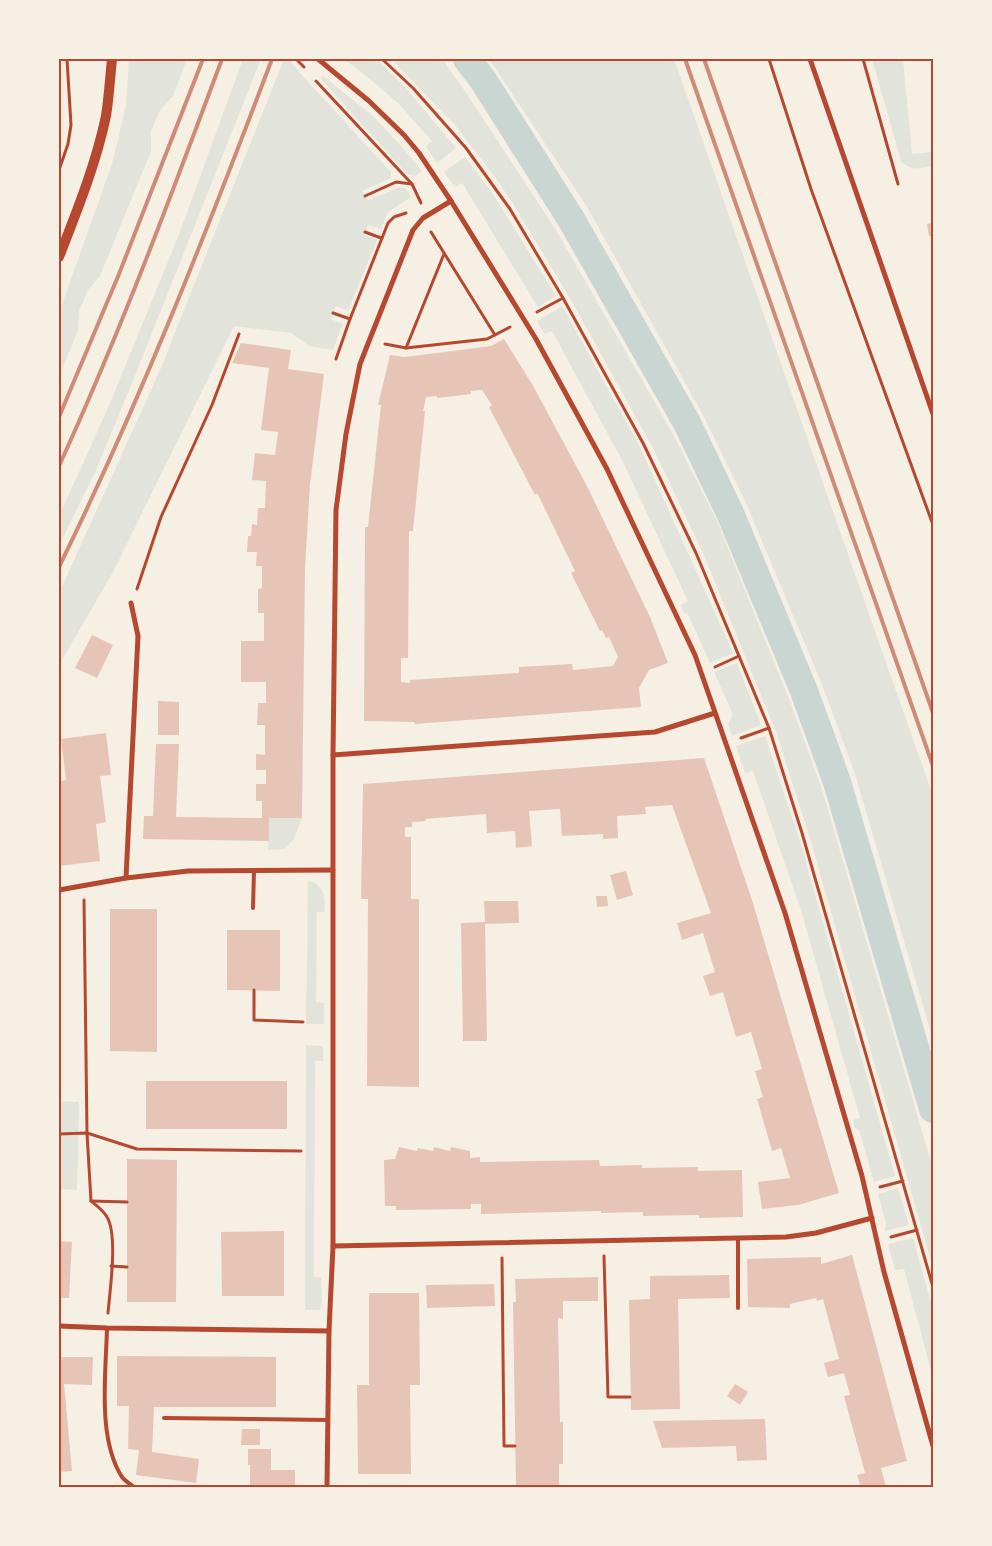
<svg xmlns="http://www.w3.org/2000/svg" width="992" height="1546" viewBox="0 0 992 1546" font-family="'Asap Condensed',sans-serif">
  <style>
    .green { fill: #e2e4dc }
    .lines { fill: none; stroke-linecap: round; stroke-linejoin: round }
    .canal { stroke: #c9d6d2; stroke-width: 28 }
    .building { fill: #e6c5b7; fill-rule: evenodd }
    .path { stroke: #b5482f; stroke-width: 3 }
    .service { stroke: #b5482f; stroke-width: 4 }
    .minor { stroke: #b5482f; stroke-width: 5 }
    .secondary { stroke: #b5482f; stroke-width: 10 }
    .rail { stroke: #cf8b77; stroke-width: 4 }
    .neatline { fill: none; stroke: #b5482f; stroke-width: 2 }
  </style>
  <rect width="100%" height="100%" fill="#f6efe4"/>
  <g class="green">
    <path d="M129,59H187L173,96L160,110L151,131V151L100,276L88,290L79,311L78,330L59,377V313L112,164L126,106Z"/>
    <path d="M243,59H261L130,388L96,470L59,546V516L108,408L178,237Z"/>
    <path d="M284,59H289L299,72L391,172V178L362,191L368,200L400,187L406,189L411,197L388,212L381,229L368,225L364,235L377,240L348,311L336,306L331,319L343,324L333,350L309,346L291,333L234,326L113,572L59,665V593L161,368Z"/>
    <path d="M344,59H377L404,86L456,148L437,163L426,146L432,141L399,104L370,79Z"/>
    <path d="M391,59H442L467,94L556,230L673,434L717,521L789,699L822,789L933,1169V1268L809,835L776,732L703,553L653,448L571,300L512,202L495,177L455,125Z"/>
    <path d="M489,59H674L933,796V1040L855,774L821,682L746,503L702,413L587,207Z"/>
    <path d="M872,59H903L912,154L933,152V166C921,168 910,172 901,161Z"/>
    <path d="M323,76L373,116L402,147L422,171L415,176L407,174L321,79Z"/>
    <path d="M465,157L493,194L556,296L538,307L462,183L455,187L444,172Z"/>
    <path d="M562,306L640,447L733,653L710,663L688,614L684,613L680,605L688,601L622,460L552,331L544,334L537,321Z"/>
    <path d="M737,663L761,725L732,736L728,724L733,714L714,672Z"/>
    <path d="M765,736L799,838L895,1176L874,1182L859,1130L854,1127L853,1120L860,1118L801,910L753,771L745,773L736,746Z"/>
    <path d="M269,818H302L294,839L285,849L268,850Z"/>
    <path d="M308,881C325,884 325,898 325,912H317L316,1002L324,1003V1024H306Z"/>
    <path d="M306,1045L323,1046V1061H315L314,1277L321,1278L322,1302L320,1310H305Z"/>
    <path d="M59,1101L79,1102L77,1190L59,1189Z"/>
    <path d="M898,1188L909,1225L885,1231L886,1223L878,1194Z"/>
    <path d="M913,1238L933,1310V1378L904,1269L895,1270L888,1244Z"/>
  </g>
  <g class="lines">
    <path class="canal" d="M467,59L483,80L571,219L687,423L730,513L804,691L837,782L933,1109"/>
  </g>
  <g class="building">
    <path d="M933,223V236H929L927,224Z"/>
    <path d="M504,339L532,384L587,486L650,617L668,663L649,670L639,688L641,707L415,724L414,722L364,721L365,527H368L381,405H378L390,355L405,357L484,347L491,346ZM482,390L492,405L489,407L535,495L537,493L544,507L575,571L571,573L600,631L602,630L606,638L609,637L618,657L613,666L573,670L572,664L519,667V673L410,680V683L401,682V658H408L409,531H413L425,411H423L426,397L437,396V398L471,394V391Z"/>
    <path d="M241,343L291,350L288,369L324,374L310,484L305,568L302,818H269V841L143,839L144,816H153L156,744H179L176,817L262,818V801H256V784H266V770H256V754L265,755V725H257L258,703H266V682H241V641H264V613H258V589L262,588V566H256L257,552H247L248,536H251L252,524L257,525L258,508H265L266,481L252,480L255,453L275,455L278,432L261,430L269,368L232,363Z"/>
    <path d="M92,635L113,645L97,678L75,668Z"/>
    <path d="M158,701L179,702V735H158Z"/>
    <path d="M106,733L111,775L100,776L106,822L96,824L100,861L59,866V828H60L59,781L66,780L61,739Z"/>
    <path d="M704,758L752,900L839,1193L798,1205L762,1209L758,1182L790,1178L781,1148L772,1151L757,1099L763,1097L755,1071L762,1069L751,1032L736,1037L723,992L710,996L703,976L715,972L703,933L682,940L677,923L711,913L672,805L645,807L646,814L617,816L618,838L603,839V834L562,836L560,809L529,811L532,846L516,848L515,831L487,833L486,814L425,819L426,821L412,822V827H405V837H411V899H419V1087L367,1086L368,899H361L363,784Z"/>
    <path d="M626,871L633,895L617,900L610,875Z"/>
    <path d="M596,896H607L608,906L597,907Z"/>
    <path d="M484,901H518L519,923L485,924L487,1041H463L461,923L485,922Z"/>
    <path d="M110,909H157V1052L110,1051Z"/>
    <path d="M227,930H280V991L227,990Z"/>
    <rect x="146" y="1081" width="141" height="48"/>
    <path d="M399,1147L417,1151L418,1148L433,1151L434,1147L450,1151L451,1147L470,1151V1158L480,1157V1162L599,1160L600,1166L642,1165V1168L698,1167V1171L742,1170L743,1217L699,1218V1215L643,1216V1212L601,1213V1211L481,1214V1204H471V1209L396,1210V1206H385L384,1160L395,1159Z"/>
    <path d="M127,1159L177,1160L176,1302H127Z"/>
    <path d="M284,1231V1296H222L221,1232Z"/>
    <path d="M59,1241L72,1242L69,1298H59Z"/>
    <path d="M852,1255L907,1461L881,1468L886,1487H861L857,1475L865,1473L844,1396L850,1395L844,1373L828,1377L824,1363L839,1359L823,1299L817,1301L816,1298L790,1304V1308L748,1307L747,1259L821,1257V1264Z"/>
    <path d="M729,1275L730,1298L678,1299L680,1409L631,1410L629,1300L650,1299V1276Z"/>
    <path d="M598,1277V1301H563V1319L558,1318L560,1422H563V1464H559V1486H516L513,1302H516L515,1279Z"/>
    <path d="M494,1284L495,1306L427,1308L426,1285Z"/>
    <path d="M369,1293H419L420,1385H410L411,1474H358L357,1385H369Z"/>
    <path d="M117,1356L276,1357V1407H154L152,1452L199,1459L196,1483L136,1475L139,1450L128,1449L129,1406H117Z"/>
    <path d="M59,1357H93L92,1385L64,1384L72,1471L59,1472Z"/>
    <path d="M735,1384L748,1392L740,1405L727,1396Z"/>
    <path d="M765,1419L767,1460L737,1461L736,1446L662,1448L653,1421Z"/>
    <path d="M242,1429H260V1445H241Z"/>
    <path d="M248,1449H271V1470H295V1487H250V1465H248Z"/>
  </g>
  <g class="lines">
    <g class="path">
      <path d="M296,59L304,67"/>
      <path d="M382,59L413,88L466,148L510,209L563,298L643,443L696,553L769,728L802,833L933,1287"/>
      <path d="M769,59L811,189L933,525"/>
      <path d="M863,59L898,184"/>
      <path d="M316,81L412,184L421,203"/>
      <path d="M59,170L68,144L71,125L67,59"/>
      <path d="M365,196L396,182L412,184"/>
      <path d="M365,232L381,238"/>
      <path d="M431,232L495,335"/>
      <path d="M537,312L563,298"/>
      <path d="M333,313L350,319"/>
      <path d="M385,344L406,348L487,339L510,327"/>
      <path d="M406,348L444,254"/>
      <path d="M336,359L350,319L388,223L394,217L406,213"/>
      <path d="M137,589L161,517L212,405L239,334"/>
      <path d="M715,667L739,656"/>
      <path d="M741,738L769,728"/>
      <path d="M84,900L87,1133L91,1201C97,1206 103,1210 107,1217C118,1235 110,1290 108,1313"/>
      <path d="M254,990V1020L303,1022"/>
      <path d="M59,1134L87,1133L137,1149L301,1151"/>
      <path d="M880,1187L903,1181"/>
      <path d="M91,1201L127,1202"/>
      <path d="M891,1237L917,1230"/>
      <path d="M604,1256L608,1397H630"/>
      <path d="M502,1258L504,1446H515"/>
      <path d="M111,1266L127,1267"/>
    </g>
    <g class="service">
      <path d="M253,908L254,870"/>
      <path d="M738,1308V1238"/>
      <path d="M107,1328C106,1373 97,1438 122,1477C125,1481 130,1484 134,1487"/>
      <path d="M164,1418L328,1420"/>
    </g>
    <g class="minor">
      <path d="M318,59L369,101L404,135L419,153L451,201L536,339L607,469L695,655L785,913L862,1176L884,1272L933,1446"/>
      <path d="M810,59L933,414"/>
      <path d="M333,755L655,732L715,713"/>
      <path d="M126,878L138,636L131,603"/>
      <path d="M59,890L126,878L188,871L333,870"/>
      <path d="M333,1246L786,1237L816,1233L872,1218"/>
      <path d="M59,1326L107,1328L329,1331"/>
      <path d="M327,1487L329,1331L333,1246V755L336,510L346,434L360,364L413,230L423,218L451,201"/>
    </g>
    <path class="secondary" d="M59,257C77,211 96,164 106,116C109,97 110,78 112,59"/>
    <g class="rail">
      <path d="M685,59L933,766"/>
      <path d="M704,59L933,713"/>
      <path d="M59,417L119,274L203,59"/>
      <path d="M59,466C120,333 171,196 222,59"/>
      <path d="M59,567C140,402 207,231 272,59"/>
    </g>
  </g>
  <rect width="992" height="1546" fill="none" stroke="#f6efe4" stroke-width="120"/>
  <rect x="60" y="60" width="872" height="1426" class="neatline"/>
</svg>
